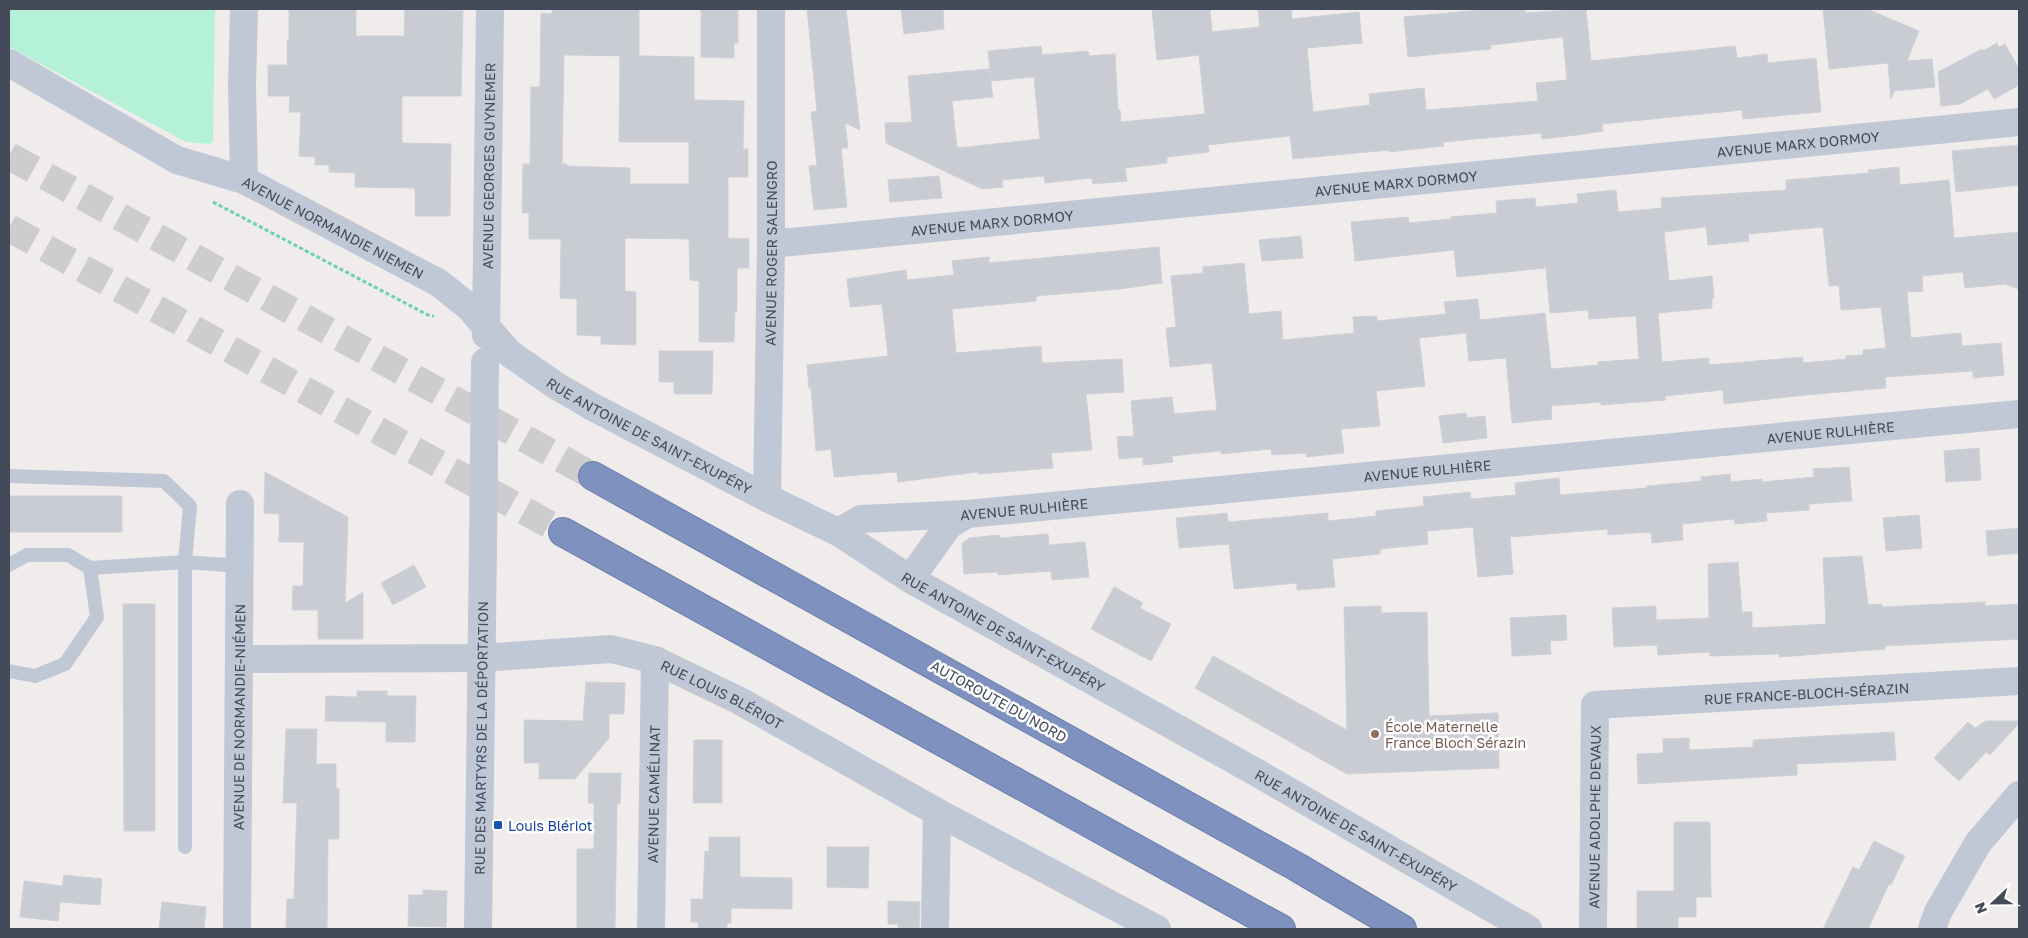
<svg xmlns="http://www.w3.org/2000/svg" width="2028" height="938" viewBox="0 0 2028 938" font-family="'Golos Text',sans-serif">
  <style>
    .green { fill: #b5f1d8 }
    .building { fill: #caccd4; stroke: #cfd0d8; fill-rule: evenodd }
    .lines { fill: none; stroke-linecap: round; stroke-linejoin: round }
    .motorway-tunnel { stroke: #cdccce; stroke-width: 28; stroke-dasharray: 28 14; stroke-linecap: butt }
    .motorway-casing { stroke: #6a7dab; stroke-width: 30 }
    .path { stroke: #6bd1b2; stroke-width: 3; stroke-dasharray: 4 2.5; stroke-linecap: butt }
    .service { stroke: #c0c7d5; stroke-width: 14 }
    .minor { stroke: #c0c7d5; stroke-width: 28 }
    .motorway { stroke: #7f92bf; stroke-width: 28 }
    .minor-bridge { stroke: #c0c7d5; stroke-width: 28 }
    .education-dot { fill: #8d6e63; stroke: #fff; stroke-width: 2 }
    .transit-dot { fill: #1a4fb4; stroke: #fff; stroke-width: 2 }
    .labels { text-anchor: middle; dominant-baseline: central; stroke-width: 5; stroke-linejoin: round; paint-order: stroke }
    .street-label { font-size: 14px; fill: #434b5a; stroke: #fff }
    .education-label { font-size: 14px; fill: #785e54; stroke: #fff; text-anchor: start }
    .transit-label { font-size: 14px; fill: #164399; stroke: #fff; text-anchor: start }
  </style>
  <rect width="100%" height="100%" fill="#efeceb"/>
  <path class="green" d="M9,9H215L213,142L209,144L186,142L9,47Z"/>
  <g class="building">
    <path d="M289,9H356V36H404L405,10L463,11L461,96H402V143L451,144L450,216H415V188L355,187V173L329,172V165H315V157L299,156L301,112H289L290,96H268V65H287V40H289Z"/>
    <path d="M552,9H639V56L694,57V100L744,101L743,149H748V177H728V238L749,239V268H737V311H735L734,342H699V281L690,280L689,239L625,238V291L636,292V345L601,344V336L577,335V299L560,298L561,239H529V213H522L523,164H530L531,87H540L541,13L552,14ZM564,55L631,56H620L619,142H689V184H630V168L567,166V164H562Z"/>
    <path d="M701,9H738V43H734V58L701,57Z"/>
    <path d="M807,9H846L860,130L845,123L848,148H841L847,207L814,210L809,166L817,165L811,112L817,111Z"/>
    <path d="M901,9H943L944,29L904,34Z"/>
    <path d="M1152,9H1210L1212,32L1260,27L1258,9H1291L1292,19L1359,12L1362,43L1307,48L1313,112L1370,105L1369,94L1424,88L1426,110L1538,101L1536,83L1567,80L1563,37L1491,45V49L1408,57L1404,17L1492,9H1525V13L1586,9L1591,61L1735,46L1737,58L1767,54L1768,63L1816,58L1821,112L1743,119L1742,110L1602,124L1603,131L1577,135L1542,139L1541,133L1443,142L1444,146L1389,152V150L1293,159L1290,136L1208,145L1209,152L1167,157V163L1125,168L1127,181L1093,184L1092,178L1045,183L1044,176L1002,180L1003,187L982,189L886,143L885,123L912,122L908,76L989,69L993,97L952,101L957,148L1040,139L1034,77L991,81L988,51L1041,46L1042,55L1088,51L1089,56L1115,54L1118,110H1120L1121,122L1205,114L1199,55L1157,60Z"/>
    <path d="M1823,9H1867L1919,31L1907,61L1932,59L1935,87L1894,91L1891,99L1888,63L1829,69Z"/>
    <path d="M1997,43L1999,47L2005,44L2019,69V85L1994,99L1988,89L1960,104L1941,106L1938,72L1982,49L1983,51Z"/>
    <path d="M2019,145V185L1956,192L1952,151Z"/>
    <path d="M1899,167L1900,185L1949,180L1954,238L2019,232V289L2005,284L1965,288L1963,272L1922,276L1923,291L1907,292L1911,338L1961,333L1962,346L2001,343L2004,375L1973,378V371L1885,377L1886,388L1806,395L1724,404L1723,390L1665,396L1666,400L1601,405V402L1551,406L1552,419L1512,423L1506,358L1469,361L1466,333L1419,338L1425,386L1376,391L1380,426L1341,429L1344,453L1306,457V453L1272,455L1271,449L1221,454V451L1172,456L1173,462L1143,465V457L1119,459L1117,437L1134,436L1131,401L1172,397L1174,414L1217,410L1212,363L1170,367L1166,328L1176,327L1171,276L1203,273V267L1244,263L1249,314L1281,311L1283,340L1354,333L1353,317L1377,316V321L1446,314L1444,302L1478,299L1480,320L1545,313L1551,369L1598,365V362L1639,359L1636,316L1589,319L1588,310L1550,313L1546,268L1457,277L1454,250L1355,261L1351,222L1408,217L1409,223L1451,219V217L1497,213L1496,201L1535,198L1536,207L1578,203L1577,194L1616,190L1618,212L1662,208L1661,198L1786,190V180L1869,173L1868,170ZM1706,227L1708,245L1749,241L1748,234L1823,227L1829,286L1839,285L1841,310L1881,307L1886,348L1863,350V355L1846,356V359L1803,363V357L1709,365V358L1662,362L1658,313L1712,308V298H1714L1712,276L1669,281L1664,232Z"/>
    <path d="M939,176L942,198L890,202L888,180Z"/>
    <path d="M1301,236L1303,258L1262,261L1259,240Z"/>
    <path d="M1159,247L1162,283L1120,289L1036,296V301L952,309L956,353L1041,346L1042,363L1122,359L1124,392L1086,394L1092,450L1051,453L1053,468L979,474L978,472L898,482L897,472L834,477L831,449L816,451L811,388H809L807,365L888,356L882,304L850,307L847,279L906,270L907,280L954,275L952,261L989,257V263Z"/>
    <path d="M659,351H713L712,394H674V382H659Z"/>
    <path d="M1466,413L1467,418L1485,416L1487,438L1443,443L1439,416Z"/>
    <path d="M1979,448L1981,480L1946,482L1944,451Z"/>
    <path d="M1849,467L1852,501L1809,504V510L1766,513L1767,521L1735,524L1734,519L1682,524L1683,540L1652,543L1651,532L1608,535V529L1510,537L1513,574L1478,577L1473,527L1427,531L1428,544L1380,549V554L1332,559L1335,587L1297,590V583L1234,589L1229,544L1179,548L1176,518L1227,513L1228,522L1328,513V521L1376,516V511L1424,506L1423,497L1470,492L1471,499L1516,495L1515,483L1559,478L1560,495L1647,488V486L1701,481V477L1730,474L1731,482L1762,479L1763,482L1814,477L1813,469Z"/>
    <path d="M265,472L348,517L345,603L363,592V639H318V610H292L293,586H303L304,542H279V514L264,513Z"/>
    <rect x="9" y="496" width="113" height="36"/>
    <path d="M1919,515L1922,548L1886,551L1883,518Z"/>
    <path d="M2019,528V553L1988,556L1986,531Z"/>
    <path d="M1048,534L1049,545L1085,542L1089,577L1052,580L1051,571L998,575V572L964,574L962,544L969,538L999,535L1000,538Z"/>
    <path d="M1862,556L1868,605L1882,604V607L1985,602V606L2019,604V639L1885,646V649L1779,657V654L1710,656V652L1658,655L1657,645L1614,647L1612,608L1656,606V620L1709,618L1708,564L1738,562L1742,612H1752V628L1826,624L1823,558Z"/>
    <path d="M414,565L426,587L393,605L381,583Z"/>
    <path d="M1114,587L1143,603L1140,608L1171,624L1151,661L1091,629Z"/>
    <path d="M123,604H155V831H124Z"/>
    <path d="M1381,606V613L1427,612L1429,716L1498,713L1499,768L1347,774L1195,688L1213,656L1347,730L1344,607Z"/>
    <path d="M1566,615L1567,640L1550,641L1551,654L1512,656L1510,618Z"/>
    <path d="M586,682L625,683L624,714H609V738L575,779H539V763H524V720L583,721Z"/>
    <path d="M357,691H387V696H416L415,742H386V722L325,721L326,696L357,697Z"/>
    <path d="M1986,721H2019V723L1990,755L1986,752L1959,781L1934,758L1968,722L1975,728Z"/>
    <path d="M286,729H317L316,764H336V788H339V839H328L327,929H286L287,899H294L297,803H283Z"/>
    <path d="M1894,732L1896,760L1797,764V775L1638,784L1637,754L1663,753V739L1689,738V750L1753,747V740Z"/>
    <path d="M694,740H722V803H693Z"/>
    <path d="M589,773H621L620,804H617L615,929H577V849H594V803H588Z"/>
    <path d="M1674,822H1710L1711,897H1696V917H1678V929H1637V891H1674Z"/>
    <path d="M709,837H740V877L792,878V909L731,908V923H727V929H698V922H691V899H703L705,851L709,852Z"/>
    <path d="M1874,841L1905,856L1891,885L1889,884L1868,929H1823L1853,867L1859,870Z"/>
    <path d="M827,847H869L868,888L827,887Z"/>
    <path d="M64,875L102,879L100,905L60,902L58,921L20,917L24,881L62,886L60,902Z"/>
    <path d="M423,890L447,891L446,927L408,926L409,895H423Z"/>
    <path d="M888,901L920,902L919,929H898V924H888Z"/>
    <path d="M162,902L206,907L204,929H159Z"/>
  </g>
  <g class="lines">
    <g class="motorway-tunnel">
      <path d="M9,156L593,476"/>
      <path d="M9,228L563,532"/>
    </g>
    <defs>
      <g id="motorway">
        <path d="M593,476L1297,867L1402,929"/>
        <path d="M563,532L1281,929"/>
      </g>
    </defs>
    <use href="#motorway" class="motorway-casing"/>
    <path class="path" d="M213,202L428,315L434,316"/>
    <g class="service">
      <path d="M9,476L164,481L190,506L185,562L240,566"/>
      <path d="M9,565L27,555H68L90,568L185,562V847"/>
      <path d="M9,671L35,676L65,664L97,617L90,568"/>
    </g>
    <g class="minor">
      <path id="s1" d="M244,9L242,85L244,180L439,283L469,307L509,353L555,385L591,406L767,498L838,532L910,579L1252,770L1528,929"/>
      <path d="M9,63L177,160L244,180"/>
      <path id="s2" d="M771,244L2019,122"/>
      <path id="s3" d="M486,335L490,9"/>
      <path id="s4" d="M767,498L771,244V9"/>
      <path id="s5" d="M838,532L861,519L967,514L2019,414"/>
      <path d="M910,579L949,525L967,514"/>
      <path id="s6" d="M240,659L481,658L611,649L655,660L740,701L937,812L1157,929"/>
      <path id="s7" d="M237,929L240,504"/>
      <path id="s8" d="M478,929L483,545"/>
      <path id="s9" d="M651,929L655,660"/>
      <path d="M935,929L937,812"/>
      <path id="s10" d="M1593,929L1595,705L2019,681"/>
      <path d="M1932,929L1938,912L1978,843L2019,795"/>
    </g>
    <use href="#motorway" class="motorway"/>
    <path class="minor-bridge" d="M483,545L485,362"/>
  </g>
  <circle class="education-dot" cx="1375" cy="734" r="5"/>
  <rect class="transit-dot" x="493" y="820" width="10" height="10" rx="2.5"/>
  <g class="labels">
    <g class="street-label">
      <text stroke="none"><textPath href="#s2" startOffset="1032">AVENUE MARX DORMOY</textPath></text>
      <text stroke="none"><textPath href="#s3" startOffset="169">AVENUE GEORGES GUYNEMER</textPath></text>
      <text stroke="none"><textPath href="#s2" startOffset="628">AVENUE MARX DORMOY</textPath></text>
      <text stroke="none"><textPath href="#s2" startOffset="222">AVENUE MARX DORMOY</textPath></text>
      <text stroke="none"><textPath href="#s1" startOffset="272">AVENUE NORMANDIE NIEMEN</textPath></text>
      <text stroke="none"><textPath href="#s4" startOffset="245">AVENUE ROGER SALENGRO</textPath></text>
      <text stroke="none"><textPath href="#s5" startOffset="1000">AVENUE RULHIÈRE</textPath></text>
      <text stroke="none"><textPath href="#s1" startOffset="654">RUE ANTOINE DE SAINT-EXUPÉRY</textPath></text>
      <text stroke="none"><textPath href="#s5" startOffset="595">AVENUE RULHIÈRE</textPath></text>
      <text stroke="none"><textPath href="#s5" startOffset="190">AVENUE RULHIÈRE</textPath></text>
      <text stroke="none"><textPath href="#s1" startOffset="1059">RUE ANTOINE DE SAINT-EXUPÉRY</textPath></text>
      <text stroke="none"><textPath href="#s10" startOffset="436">RUE FRANCE-BLOCH-SÉRAZIN</textPath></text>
      <text stroke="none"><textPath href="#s6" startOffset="492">RUE LOUIS BLÉRIOT</textPath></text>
      <text transform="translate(999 701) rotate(29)">AUTOROUTE DU NORD</text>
      <text stroke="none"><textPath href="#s7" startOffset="212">AVENUE DE NORMANDIE-NIÉMEN</textPath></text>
      <text stroke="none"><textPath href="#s8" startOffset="191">RUE DES MARTYRS DE LA DÉPORTATION</textPath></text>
      <text stroke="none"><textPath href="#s9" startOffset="135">AVENUE CAMÉLINAT</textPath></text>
      <text stroke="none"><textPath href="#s10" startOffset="112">AVENUE ADOLPHE DEVAUX</textPath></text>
      <text stroke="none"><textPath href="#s1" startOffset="1464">RUE ANTOINE DE SAINT-EXUPÉRY</textPath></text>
    </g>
    <g class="education-label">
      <text x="1385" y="726">École Maternelle<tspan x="1385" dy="16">France Bloch Sérazin</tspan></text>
    </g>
    <g class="transit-label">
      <text x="508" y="825">Louis Blériot</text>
    </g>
  </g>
  <rect width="2028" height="938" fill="none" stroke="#434b5a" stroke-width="20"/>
  <g transform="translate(1993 903) rotate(248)" stroke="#ffffff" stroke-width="4" paint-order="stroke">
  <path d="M0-4L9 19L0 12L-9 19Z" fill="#434b5a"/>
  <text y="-8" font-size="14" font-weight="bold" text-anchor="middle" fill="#434b5a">N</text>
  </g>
</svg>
